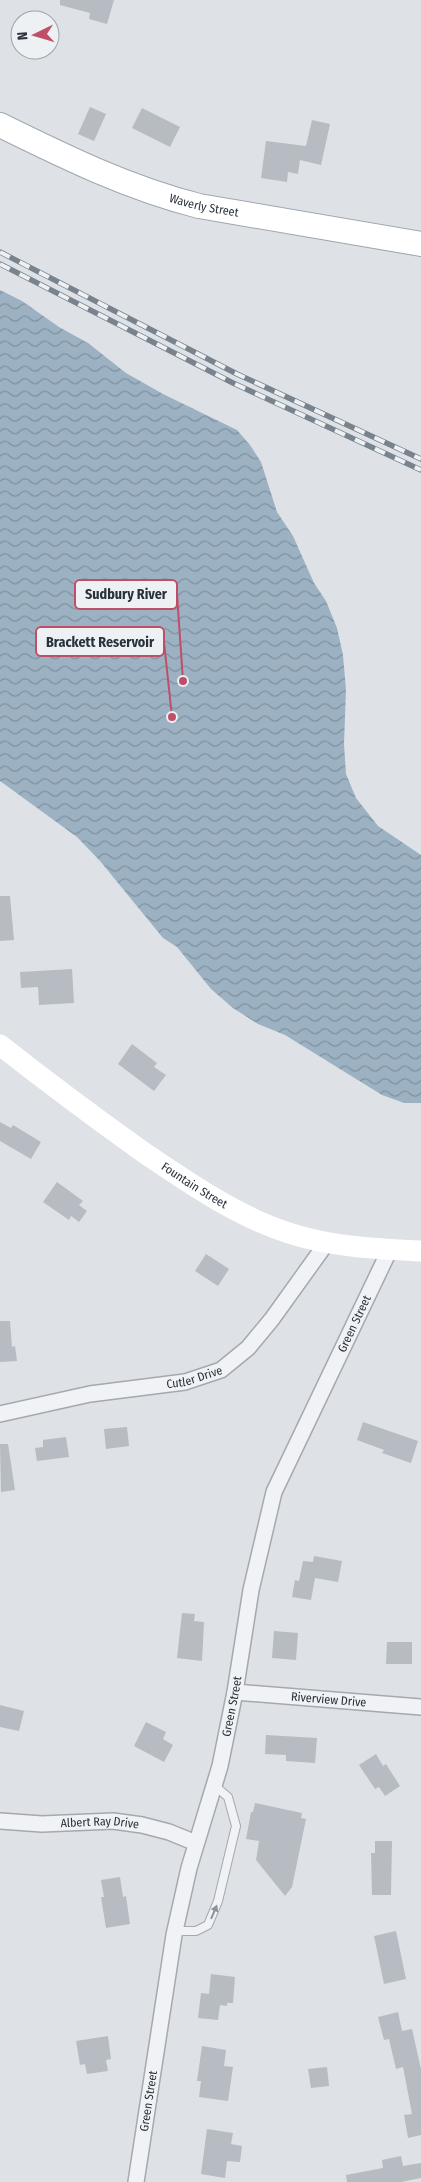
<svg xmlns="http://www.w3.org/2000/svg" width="421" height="2182" viewBox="0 0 421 2182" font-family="'Fira Sans Condensed',sans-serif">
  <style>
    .water { fill: url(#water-waves) }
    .building { fill: #b6bcc2 }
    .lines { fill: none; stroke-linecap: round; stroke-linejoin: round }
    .lane-casing { stroke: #a4a9af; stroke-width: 10 }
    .street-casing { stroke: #a4a9af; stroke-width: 18 }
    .primary-casing { stroke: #9fa7b1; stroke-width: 26 }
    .lane { stroke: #f0f2f5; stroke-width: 8 }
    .street { stroke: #f0f2f5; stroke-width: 15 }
    .secondary { stroke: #fff; stroke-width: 21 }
    .primary { stroke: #fff; stroke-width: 24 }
    .rail-casing { stroke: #79838e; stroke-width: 5.5 }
    .rail { stroke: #edf1f4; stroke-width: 4; stroke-dasharray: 11; stroke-linecap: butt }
    .oneway { fill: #8c9298 }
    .labels { text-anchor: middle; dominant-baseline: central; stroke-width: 4.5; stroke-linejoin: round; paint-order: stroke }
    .street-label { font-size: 12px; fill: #29313b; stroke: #edf1f4 }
    .leader { fill: none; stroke: #c04e69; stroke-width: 2 }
    .callout-dot { fill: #c04e69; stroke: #edf1f4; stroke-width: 2 }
    .callout { fill: #edf1f4; stroke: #c04e69; stroke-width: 2 }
    .callout-label { font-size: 14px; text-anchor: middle; font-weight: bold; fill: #29313b }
  </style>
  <defs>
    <pattern id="water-waves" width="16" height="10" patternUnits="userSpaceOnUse" patternTransform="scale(1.25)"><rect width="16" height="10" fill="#9cb2c3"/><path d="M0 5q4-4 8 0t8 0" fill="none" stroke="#7f91a0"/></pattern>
  </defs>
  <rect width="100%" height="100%" fill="#dee2e6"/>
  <path class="water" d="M0,290L22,301L59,327L88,343L126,373L163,394L237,430L250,445L261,462L277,512L293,536L314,583L326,601L337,628L343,655L346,690L344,744L346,774L356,798L378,826L421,855V1103H404L382,1095L285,1035L258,1024L233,1008L211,989L177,947L163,938L100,861L77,837L0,781Z"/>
  <g class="building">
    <path d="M60,0H114L107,24L89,19L90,13L60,5Z"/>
    <path d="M90,107L106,114L94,141L78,134Z"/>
    <path d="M142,108L180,127L170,147L132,128Z"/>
    <path d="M312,120L330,124L321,165L300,160L298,174L288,172L287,182L261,178L266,141L306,146Z"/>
    <path d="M0,896H10L14,940L0,941Z"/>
    <path d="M72,969L74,1003L39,1005L38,987L21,988L20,972Z"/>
    <path d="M132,1044L157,1063L154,1067L166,1075L154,1091L118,1064Z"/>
    <path d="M0,1122L11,1128L13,1125L41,1142L31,1159L0,1141Z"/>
    <path d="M57,1182L83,1201L79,1205L87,1211L79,1222L71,1216L69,1220L43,1202Z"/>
    <path d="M206,1254L229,1269L218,1286L195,1271Z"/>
    <path d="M0,1321H10L12,1347L15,1346L17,1361L0,1362Z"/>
    <path d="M363,1422L418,1441L411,1463L382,1453L384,1450L357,1440Z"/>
    <path d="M127,1427L129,1446L106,1449L104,1429Z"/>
    <path d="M66,1437L69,1457L37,1461L35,1448L43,1447V1440Z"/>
    <path d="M0,1444H8L15,1490L1,1492Z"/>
    <path d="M314,1556L342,1561L338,1582L315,1578L311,1600L292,1597L295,1580L299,1581L303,1561L313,1562Z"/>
    <path d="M182,1613L195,1614L194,1621L204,1622L202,1661L177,1658Z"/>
    <path d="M274,1631L298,1633L296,1660L272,1658Z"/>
    <path d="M387,1642H412V1664H386Z"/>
    <path d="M0,1705L24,1711L19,1731L0,1727Z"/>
    <path d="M146,1722L166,1732L163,1739L173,1745L164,1762L134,1746Z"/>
    <path d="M266,1735L317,1738L315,1763L286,1761V1755L265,1754Z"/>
    <path d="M376,1754L383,1766L386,1764L400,1786L385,1796L379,1787L375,1789L359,1765Z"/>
    <path d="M255,1803L302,1813L301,1818L306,1819L292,1887L285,1896L256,1860L259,1841L246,1839L251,1812H253Z"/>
    <path d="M375,1841H392L391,1895H372L371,1853H375Z"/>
    <path d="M120,1877L123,1897L126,1896L130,1924L106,1928L101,1897H104L101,1880Z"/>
    <path d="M396,1931L406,1979L384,1984L374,1936Z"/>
    <path d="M211,1974L235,1977L233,2003H227V2006L220,2005L218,2020L198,2018L201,1993L209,1994Z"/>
    <path d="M398,2012L402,2031L412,2029L421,2069V2135L408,2138L404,2115L412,2114L403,2067L396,2069L389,2039L384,2040L378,2017Z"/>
    <path d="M108,2036L111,2059L106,2060L108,2071L87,2074L85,2064L80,2065L76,2041Z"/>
    <path d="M202,2046L226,2050L224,2066L233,2067L228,2101L199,2097L201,2081H197Z"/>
    <path d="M327,2067L329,2086L311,2088L308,2069Z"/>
    <path d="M207,2129L233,2133L231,2144L242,2146L240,2162L227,2161L225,2178L201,2174Z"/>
    <path d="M401,2156L403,2166L421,2163V2178L401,2182H347L346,2175L383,2168L382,2160Z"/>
  </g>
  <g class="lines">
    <defs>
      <path id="lane" d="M175,1931H196L208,1925L218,1901L236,1826L228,1797L215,1786"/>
      <g id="street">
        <path id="s1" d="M0,1414L90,1394L185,1382L221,1370L248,1348L272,1319L328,1241"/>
        <path id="s2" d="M235,1692L421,1707"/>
        <path id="s3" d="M0,1821L42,1824L113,1821L142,1825L169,1832L196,1843"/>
        <path id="s4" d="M136,2182L174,1935L189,1868L220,1766L235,1692L251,1590L274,1492L390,1249"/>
      </g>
      <g id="primary">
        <path id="s6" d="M0,125C65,157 128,188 199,206L421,244"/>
      </g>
    </defs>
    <use href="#lane" class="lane-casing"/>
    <use href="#street" class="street-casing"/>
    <use href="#primary" class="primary-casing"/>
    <use href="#lane" class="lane"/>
    <use href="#street" class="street"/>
    <path class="secondary" id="s5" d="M0,1045C47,1082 94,1117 143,1152C189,1183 236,1216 289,1233C331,1247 378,1249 421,1251"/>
    <use href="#primary" class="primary"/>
    <defs>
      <g id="rail">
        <path d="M0,252L237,374L421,459"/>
        <path d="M0,264L233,383L421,470"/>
      </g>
    </defs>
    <use href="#rail" class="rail-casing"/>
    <use href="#rail" class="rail"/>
  </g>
  <defs><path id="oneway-solid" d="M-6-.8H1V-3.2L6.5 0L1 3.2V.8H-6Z" transform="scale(1.25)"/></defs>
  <use class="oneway" href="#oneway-solid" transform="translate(214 1912) rotate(-67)"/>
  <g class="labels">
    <g class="street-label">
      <text stroke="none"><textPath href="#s6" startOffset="220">Waverly Street</textPath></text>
      <text stroke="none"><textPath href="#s5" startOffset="240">Fountain Street</textPath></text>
      <text stroke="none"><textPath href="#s4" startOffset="891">Green Street</textPath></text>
      <text stroke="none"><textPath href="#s1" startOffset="198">Cutler Drive</textPath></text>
      <text stroke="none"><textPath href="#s2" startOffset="94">Riverview Drive</textPath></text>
      <text stroke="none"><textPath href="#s4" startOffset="486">Green Street</textPath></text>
      <text stroke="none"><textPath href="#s3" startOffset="100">Albert Ray Drive</textPath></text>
      <text stroke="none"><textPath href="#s4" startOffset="82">Green Street</textPath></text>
    </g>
  </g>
  <path class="leader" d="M183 681L177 594M172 717L164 642"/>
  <g class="callout-dot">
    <circle cx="183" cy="681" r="5"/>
    <circle cx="172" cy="717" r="5"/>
  </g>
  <g class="callout">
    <rect x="75" y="580" width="102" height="29" rx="5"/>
    <rect x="36" y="627" width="128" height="29" rx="5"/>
  </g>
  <g class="callout-label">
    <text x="126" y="599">Sudbury River</text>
    <text x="100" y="647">Brackett Reservoir</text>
  </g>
  <g transform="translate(35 35) rotate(265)"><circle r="24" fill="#edf1f4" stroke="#9fa4aa"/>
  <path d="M0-4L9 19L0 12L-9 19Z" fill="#c04e69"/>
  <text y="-8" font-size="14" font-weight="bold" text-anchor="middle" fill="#29313b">N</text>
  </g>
</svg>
